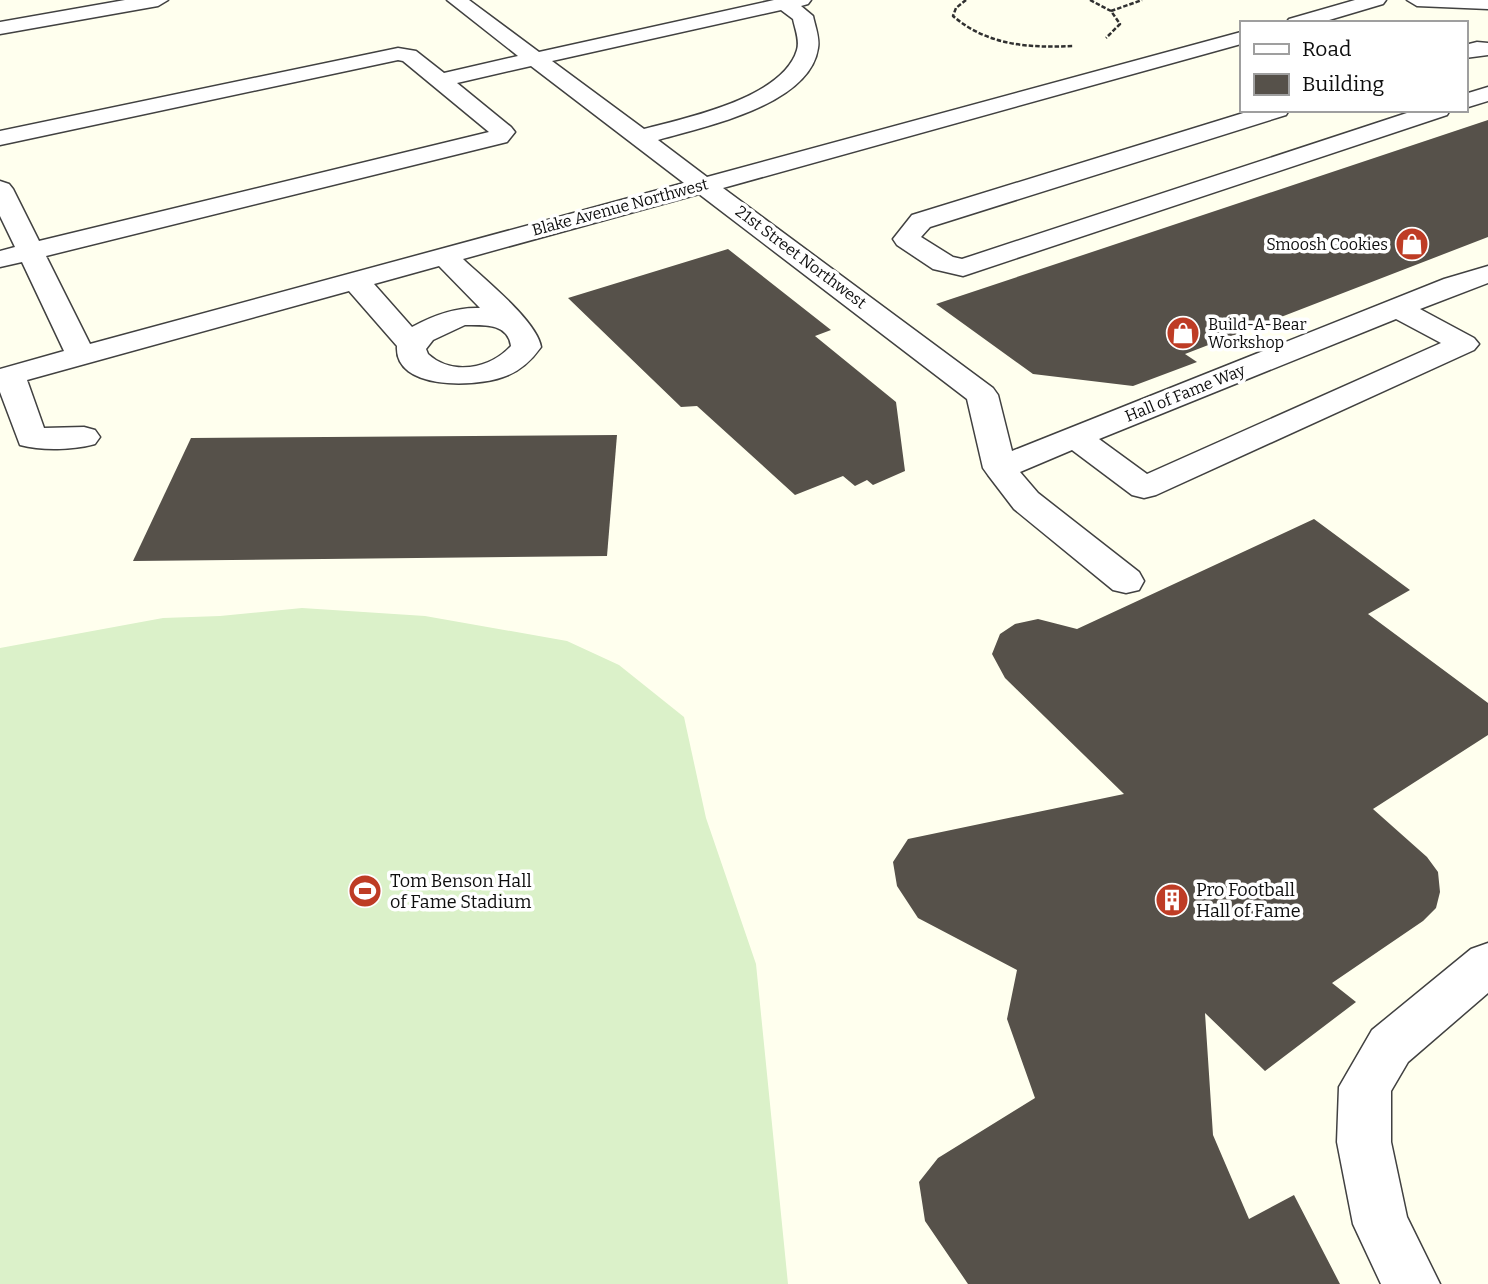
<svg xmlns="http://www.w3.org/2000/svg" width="1488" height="1284" viewBox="0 0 1488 1284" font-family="Bitter,serif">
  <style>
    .pitch { fill: #dbf1c9 }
    .building { fill: #56514a }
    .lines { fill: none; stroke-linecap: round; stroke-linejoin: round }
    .minor-casing { stroke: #414141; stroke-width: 3 }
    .path { stroke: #303030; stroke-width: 2.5; stroke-dasharray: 4.5 2; stroke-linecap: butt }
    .minor { fill: #fff; fill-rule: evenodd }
    .labels { text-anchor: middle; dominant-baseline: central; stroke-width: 7; stroke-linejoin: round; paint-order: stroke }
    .far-street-label { font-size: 16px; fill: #0e0e0e; stroke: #fff }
    .far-poi-label { font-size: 16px; fill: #0e0e0e; stroke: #fff; text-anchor: end }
    .poi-label { font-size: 18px; fill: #0e0e0e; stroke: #fff; text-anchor: start }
  </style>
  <rect width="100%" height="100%" fill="#ffe"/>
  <path class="pitch" d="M302,608L425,616L567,641L619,665L684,717L706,818L756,964L788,1284H0V648L163,618L220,616Z"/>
  <g class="building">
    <path d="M1488,120V237L1185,354L1197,362L1133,386L1033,374L936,304Z"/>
    <path d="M728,249L831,330L815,336L896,402L905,471L873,485L867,480L855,486L843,476L795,495L697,406L681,407L568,298Z"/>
    <path d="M617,435L607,556L133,561L191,438Z"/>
    <path d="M1314,519L1410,590L1368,614L1488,703V735L1373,809L1427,857L1438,872L1440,892L1436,908L1423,921L1332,983L1356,1002L1265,1071L1205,1013L1213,1135L1249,1219L1294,1195L1340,1284H968L925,1221L919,1182L938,1158L1035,1098L1007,1019L1017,970L918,918L897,886L893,862L908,839L1124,794L1005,678L992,654L1000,634L1015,624L1038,619L1077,629Z"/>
  </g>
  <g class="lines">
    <defs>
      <g id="minor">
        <path d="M125,0H168L158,6L0,34V22Z"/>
        <path d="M447,0H469L539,52L774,0H811L808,4L801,6L813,16C815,26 820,38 818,48C810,105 704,127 658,140L707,177L1241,32V44L723,188L993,388L998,395L1012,451L1444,279L1488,266V283L1420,309L1474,338L1479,344L1474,350L1156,495L1144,498L1132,495L1072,450L1020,472L1038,493L1139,572L1144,581L1139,590L1126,593L1113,590L1014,509L988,475L983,468L967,399L699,194L463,259C484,279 537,321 541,347C531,361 519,372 503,377C476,387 394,391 397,346L349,291L27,380L44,428L84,427L95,430L100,437L95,444C73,450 42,451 20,445L0,392V369L64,351L22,262L0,267V251L15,247L0,216V181L9,184L13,189L39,241L489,132L403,61L398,60L0,145V131L398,48L416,51L444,73L518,56ZM781,10L793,19C795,29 800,40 797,50C783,98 686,118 644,129L552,61ZM531,66L684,183L90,344L46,256L507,142L515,132L511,127L457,83ZM439,266L480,308C456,307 434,315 412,327L374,284ZM1396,319L1441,343L1147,474L1099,439ZM465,325C484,325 508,323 511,346C490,369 452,376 428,354L426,349L433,340Z"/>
        <path d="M1355,0H1386L1383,4L1319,23H1286L1289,19Z"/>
        <path d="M1407,0H1488V9L1417,6Z"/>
        <path d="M1477,42L1488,43V55L1465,58V45Z"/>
        <path d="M1488,87V101L1465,108V94Z"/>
        <path d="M1253,110H1289L1286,115L930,227L921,237L953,257L962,259L1416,110H1450L1447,115L963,276L933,269L897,245L893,239L912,215Z"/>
        <path d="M1488,943V993L1408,1062L1391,1091V1142L1407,1217L1440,1284H1381L1353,1224L1337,1142L1339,1087L1372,1030L1471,949Z"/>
      </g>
    </defs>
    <use href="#minor" class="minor-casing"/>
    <g class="path">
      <path d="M966,0L956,8L953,16C988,46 1030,48 1074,46"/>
      <path d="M1090,0L1111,11L1120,24L1106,38"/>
      <path d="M1111,11L1142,0"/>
    </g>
    <use href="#minor" class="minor"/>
  </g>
  <defs>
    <symbol id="shop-disc" viewBox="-11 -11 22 22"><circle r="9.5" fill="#be3c25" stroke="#fff"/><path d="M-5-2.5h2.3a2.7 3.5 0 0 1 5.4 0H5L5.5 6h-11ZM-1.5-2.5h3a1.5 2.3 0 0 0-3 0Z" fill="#fff"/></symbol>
    <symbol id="stadium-disc" viewBox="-11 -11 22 22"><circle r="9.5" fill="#be3c25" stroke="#fff"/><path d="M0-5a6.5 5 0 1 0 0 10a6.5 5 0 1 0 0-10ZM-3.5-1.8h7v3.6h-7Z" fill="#fff"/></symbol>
    <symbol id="building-disc" viewBox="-11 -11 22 22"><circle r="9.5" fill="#be3c25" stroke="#fff"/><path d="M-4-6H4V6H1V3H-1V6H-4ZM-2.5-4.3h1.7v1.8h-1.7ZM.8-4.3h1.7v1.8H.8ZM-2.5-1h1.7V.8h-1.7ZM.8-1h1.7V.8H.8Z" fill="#fff"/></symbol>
  </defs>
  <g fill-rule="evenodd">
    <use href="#shop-disc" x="1393" y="225" width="38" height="38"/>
    <use href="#shop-disc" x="1164" y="314" width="38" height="38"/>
    <use href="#stadium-disc" x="346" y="872" width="38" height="38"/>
    <use href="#building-disc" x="1153" y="881" width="38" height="38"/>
  </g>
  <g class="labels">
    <g class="far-street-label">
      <text transform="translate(620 207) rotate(-15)">Blake Avenue Northwest</text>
      <text transform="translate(801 257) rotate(37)">21st Street Northwest</text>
      <text transform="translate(1185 393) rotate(-22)">Hall of Fame Way</text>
    </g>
    <g class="far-poi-label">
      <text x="1388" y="244">Smoosh Cookies</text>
      <text x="1208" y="324" text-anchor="start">Build-A-Bear<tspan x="1208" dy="18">Workshop</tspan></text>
    </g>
    <g class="poi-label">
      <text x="390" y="881">Tom Benson Hall<tspan x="390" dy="21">of Fame Stadium</tspan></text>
      <text x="1196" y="890">Pro Football<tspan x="1196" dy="21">Hall of Fame</tspan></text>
    </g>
  </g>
  <rect x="1240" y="21" width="228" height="91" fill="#ffffff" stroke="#9f9f9f" stroke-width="2"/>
  <rect x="1254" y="44" width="35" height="10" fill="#ffffff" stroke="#9f9f9f" stroke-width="2"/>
  <text x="1302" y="56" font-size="21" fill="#0e0e0e">Road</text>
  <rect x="1254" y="74" width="35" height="21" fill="#56514a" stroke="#9f9f9f" stroke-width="2"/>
  <text x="1302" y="91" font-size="21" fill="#0e0e0e">Building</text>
</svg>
